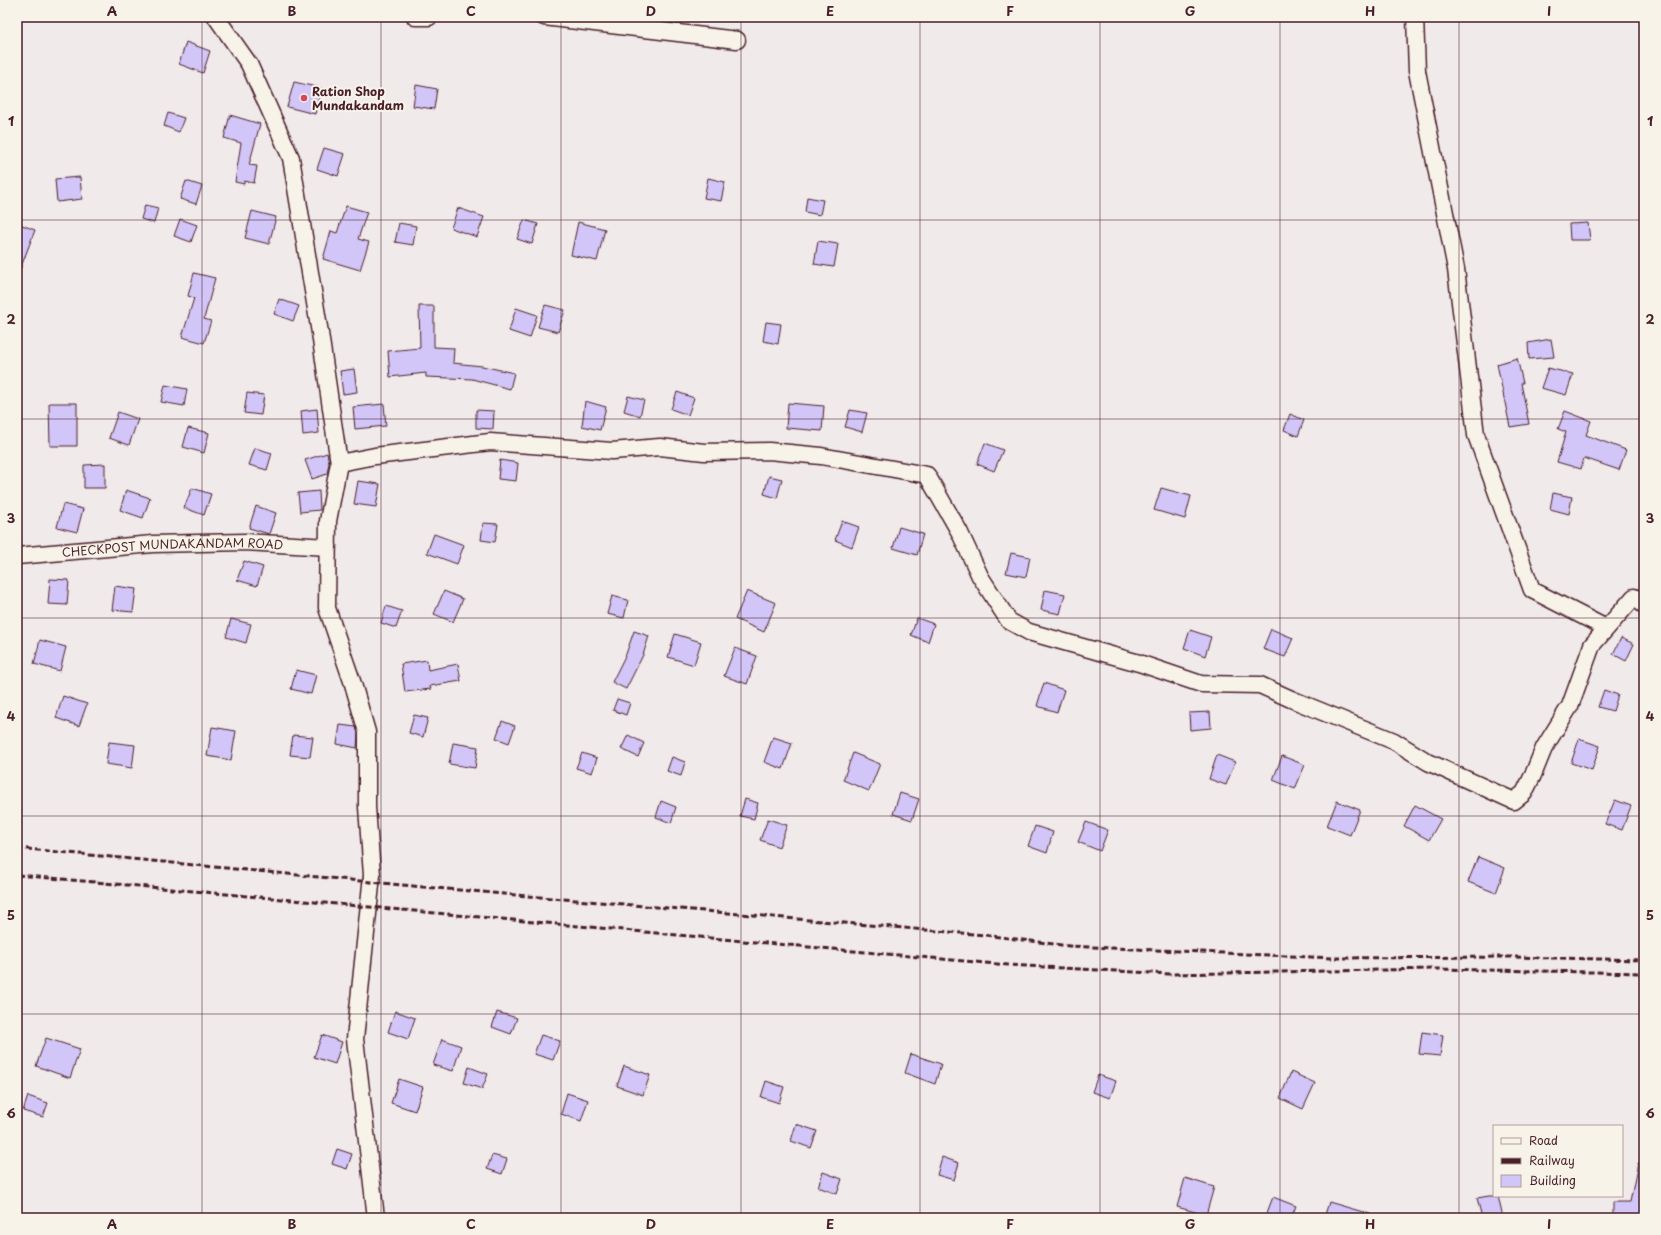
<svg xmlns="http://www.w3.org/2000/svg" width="1661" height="1235" viewBox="0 0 1661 1235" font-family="'Playpen Sans',sans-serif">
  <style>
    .building { fill: #d2c5f7; stroke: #4a1f2b }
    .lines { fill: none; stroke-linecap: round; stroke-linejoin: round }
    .minor-casing { stroke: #4a1f2b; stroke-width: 19 }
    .minor { stroke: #f7f3e8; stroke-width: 16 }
    .rail { stroke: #4a1f2b; stroke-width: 3; stroke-dasharray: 6 3; stroke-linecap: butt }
    .grid { fill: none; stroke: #4a1f2b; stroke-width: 1; stroke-opacity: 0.55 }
    .poi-dot { fill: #d1495b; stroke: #f7f3e8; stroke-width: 1.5 }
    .labels { text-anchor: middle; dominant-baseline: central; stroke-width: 4; stroke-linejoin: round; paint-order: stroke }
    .poi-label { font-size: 12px; font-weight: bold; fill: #4a1f2b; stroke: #f7f3e8; text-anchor: start }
    .street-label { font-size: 12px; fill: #4a1f2b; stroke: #f7f3e8 }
    .neatline { fill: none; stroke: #4a1f2b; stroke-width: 1.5 }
    .grid-label { font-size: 13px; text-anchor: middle; font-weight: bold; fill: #4a1f2b }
  </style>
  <rect width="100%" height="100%" fill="#f0eaeb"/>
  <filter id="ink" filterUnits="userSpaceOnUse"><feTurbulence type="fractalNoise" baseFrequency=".025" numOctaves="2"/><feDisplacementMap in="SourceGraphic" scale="8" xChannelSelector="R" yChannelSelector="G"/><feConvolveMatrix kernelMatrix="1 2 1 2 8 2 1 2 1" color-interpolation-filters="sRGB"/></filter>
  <g filter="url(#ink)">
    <g class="building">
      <path d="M186,42L210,51L203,73L179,64Z"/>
      <path d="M294,82L321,88L315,114L287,107Z"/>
      <path d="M416,85L437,89L434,109L413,106Z"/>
      <path d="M168,113L184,118L179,132L164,126Z"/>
      <path d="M230,115L260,124L249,165L257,166L254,183L244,181V184L235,182L241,143L224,138Z"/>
      <path d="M324,148L345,154L338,176L317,169Z"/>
      <path d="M80,177L82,199L57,202L55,179Z"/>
      <path d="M708,178L725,182L721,201L704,198Z"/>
      <path d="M186,181L202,186L196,204L180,199Z"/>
      <path d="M807,197L823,200L820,215L805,212Z"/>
      <path d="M145,205L158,208L154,223L141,219Z"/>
      <path d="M346,206L367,212L358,239L369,242L360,270L323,259L331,231L337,233Z"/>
      <path d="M458,208L484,217L477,237L451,228Z"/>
      <path d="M252,211L276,217L269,244L245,238Z"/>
      <path d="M180,219L197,225L191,242L174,236Z"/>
      <path d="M524,220L538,224L532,244L517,239Z"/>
      <path d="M578,222L605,229L597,261L571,255Z"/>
      <path d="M17,223L35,230L18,275H17Z"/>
      <path d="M399,223L416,226L413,245L395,242Z"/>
      <path d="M1588,223L1590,240H1570L1569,224Z"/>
      <path d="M818,241L838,244L834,267L814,264Z"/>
      <path d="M194,273L215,278L204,319L211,321L204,343L182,337L194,298L188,296Z"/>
      <path d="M279,299L299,306L293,321L274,314Z"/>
      <path d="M545,305L565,310L558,332L538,327Z"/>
      <path d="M419,306H434V347L454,348L453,363L482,366L514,373L510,389L472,379L426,377V373L390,377L388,351L420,348Z"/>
      <path d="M516,308L537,315L530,338L509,331Z"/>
      <path d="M766,322L781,324L778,344L763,341Z"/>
      <path d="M1551,339L1554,357L1529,359L1528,343Z"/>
      <path d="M1517,358L1523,383H1521L1529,424L1510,427L1497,364Z"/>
      <path d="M1548,368L1573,374L1566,395L1541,388Z"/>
      <path d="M354,369L357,392L343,394L340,371Z"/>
      <path d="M165,385L187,389L184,406L161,402Z"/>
      <path d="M677,392L694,398L688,415L671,409Z"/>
      <path d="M247,393L264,395L261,415L244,413Z"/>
      <path d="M628,396L644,400L640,416L624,411Z"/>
      <path d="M585,401L606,407L600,430L582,426Z"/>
      <path d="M49,403H77V446H50Z"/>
      <path d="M788,403L824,406L822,431L786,428Z"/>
      <path d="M384,404L386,426L355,429L353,407Z"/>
      <path d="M317,409L319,433L303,435L301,411Z"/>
      <path d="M476,410L494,411L493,429L476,428Z"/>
      <path d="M850,410L867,413L862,432L845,427Z"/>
      <path d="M1565,411L1591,421L1586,435L1626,450L1619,470L1584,458L1581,469L1557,462L1566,432L1558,429Z"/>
      <path d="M118,412L138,419L129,445L109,438Z"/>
      <path d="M1290,414L1304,420L1298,436L1284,430Z"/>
      <path d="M188,428L209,433L204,453L183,447Z"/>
      <path d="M985,443L1003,450L994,471L977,464Z"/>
      <path d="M255,448L272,453L267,470L249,465Z"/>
      <path d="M327,453L329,463L327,474L312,479L305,460Z"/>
      <path d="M500,460L518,463L516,481L498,479Z"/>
      <path d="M105,464V488H84V465Z"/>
      <path d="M769,476L782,479L777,498L764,494Z"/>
      <path d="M358,481L380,484L376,507L354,504Z"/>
      <path d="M192,488L211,494L204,515L184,508Z"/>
      <path d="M1161,488L1191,496L1185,519L1154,510Z"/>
      <path d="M126,490L150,498L143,518L120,510Z"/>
      <path d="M319,491L320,510L300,512L298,493Z"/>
      <path d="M1553,493L1572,497L1569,514L1550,509Z"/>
      <path d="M63,504L83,509L77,532L57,527Z"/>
      <path d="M256,506L276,513L269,534L249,528Z"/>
      <path d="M842,521L859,527L852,547L835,540Z"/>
      <path d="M483,523L498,524L495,542L481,540Z"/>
      <path d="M899,527L923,534L917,555L893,548Z"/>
      <path d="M434,534L464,545L457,564L427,553Z"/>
      <path d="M1011,553L1030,557L1026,577L1006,573Z"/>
      <path d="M244,561L263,567L257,586L237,580Z"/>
      <path d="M50,579L69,580L67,605L48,604Z"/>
      <path d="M115,586L136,589L133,612L112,610Z"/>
      <path d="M1045,590L1065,594L1060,614L1041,610Z"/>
      <path d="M444,591L463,599L453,622L434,614Z"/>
      <path d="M747,591L776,603L764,632L735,619Z"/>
      <path d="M612,596L628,600L624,618L607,614Z"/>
      <path d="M386,606L402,611L396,628L381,623Z"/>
      <path d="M917,618L934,624L928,642L911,635Z"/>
      <path d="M231,619L251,624L246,643L226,637Z"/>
      <path d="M1271,629L1293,638L1285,657L1263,649Z"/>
      <path d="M1190,630L1211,637L1205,656L1184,648Z"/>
      <path d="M634,631L649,636L643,655L626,689L612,682L626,654Z"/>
      <path d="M675,634L701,642L694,665L668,657Z"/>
      <path d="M1621,638L1634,644L1626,661L1613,654Z"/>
      <path d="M40,640L66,647L60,671L34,664Z"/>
      <path d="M735,648L757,656L747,684L724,676Z"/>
      <path d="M427,660L428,670L458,664L461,681L430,686L431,689L405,692L401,664Z"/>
      <path d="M296,670L316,675L311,694L291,689Z"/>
      <path d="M1044,683L1064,690L1057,712L1037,706Z"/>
      <path d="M1604,690L1618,695L1613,711L1598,707Z"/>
      <path d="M63,696L87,704L79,726L56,718Z"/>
      <path d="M617,699L630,703L626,715L613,710Z"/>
      <path d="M1210,712L1211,728L1190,730L1189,713Z"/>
      <path d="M414,715L428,718L423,737L409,733Z"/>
      <path d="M502,721L515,726L509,743L496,738Z"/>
      <path d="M340,725L356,727L358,733L357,748L337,744Z"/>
      <path d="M212,727L236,731L231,760L207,756Z"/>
      <path d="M293,735L313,737L310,757L290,755Z"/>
      <path d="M628,735L644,743L638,757L621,749Z"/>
      <path d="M773,737L792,743L783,769L764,762Z"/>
      <path d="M1579,739L1600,746L1592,770L1571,763Z"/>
      <path d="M109,742L135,745L132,768L106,764Z"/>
      <path d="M453,743L478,747L475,768L449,764Z"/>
      <path d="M582,753L597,758L592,773L576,768Z"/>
      <path d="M853,753L880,764L869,791L843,780Z"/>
      <path d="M1217,755L1235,762L1226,785L1209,779Z"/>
      <path d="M1282,756L1305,765L1295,789L1273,780Z"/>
      <path d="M672,757L685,762L681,776L667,771Z"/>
      <path d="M900,793L919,799L912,820L893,814Z"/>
      <path d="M745,799L758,803L754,819L740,816Z"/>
      <path d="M1615,800L1631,806L1622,830L1605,824Z"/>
      <path d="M661,801L676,807L671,823L656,817Z"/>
      <path d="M1337,801L1360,810L1350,835L1327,826Z"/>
      <path d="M1415,805L1441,819L1429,840L1404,826Z"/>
      <path d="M768,819L787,825L779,847L760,840Z"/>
      <path d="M1086,822L1108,830L1100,851L1078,842Z"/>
      <path d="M1035,826L1053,832L1047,853L1028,846Z"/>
      <path d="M1478,857L1505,868L1496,893L1468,882Z"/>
      <path d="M395,1011L415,1018L408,1039L388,1032Z"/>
      <path d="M497,1012L517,1018L511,1034L492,1027Z"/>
      <path d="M1422,1032L1443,1035L1440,1056L1419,1054Z"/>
      <path d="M322,1035L342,1042L335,1064L314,1057Z"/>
      <path d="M541,1035L560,1041L553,1060L534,1054Z"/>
      <path d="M46,1038L80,1049L70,1078L36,1066Z"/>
      <path d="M442,1039L461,1046L453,1071L433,1065Z"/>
      <path d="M911,1054L941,1064L935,1084L905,1073Z"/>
      <path d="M624,1066L650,1075L643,1095L617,1086Z"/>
      <path d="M469,1067L488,1074L482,1089L464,1083Z"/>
      <path d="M1291,1072L1315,1083L1303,1109L1280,1098Z"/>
      <path d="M1098,1075L1116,1081L1110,1098L1092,1092Z"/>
      <path d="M399,1079L423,1087L415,1111L391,1103Z"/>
      <path d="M766,1081L784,1087L779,1103L761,1097Z"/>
      <path d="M567,1093L588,1100L581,1121L561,1114Z"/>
      <path d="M28,1096L48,1103L43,1117L23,1111Z"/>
      <path d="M796,1124L817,1131L811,1148L791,1141Z"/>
      <path d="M337,1149L352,1154L347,1169L332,1164Z"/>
      <path d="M492,1155L507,1159L502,1174L487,1169Z"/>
      <path d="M942,1157L959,1163L954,1180L937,1175Z"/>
      <path d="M1638,1163L1644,1164V1218H1613V1202H1630Z"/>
      <path d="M823,1172L842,1179L837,1194L818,1187Z"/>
      <path d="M1185,1178L1214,1187L1206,1215L1177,1207Z"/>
      <path d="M1489,1196H1498L1503,1218H1482L1477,1198Z"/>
      <path d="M1273,1197L1296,1206L1291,1218H1265Z"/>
      <path d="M1329,1202L1370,1214V1218H1324Z"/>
    </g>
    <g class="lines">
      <defs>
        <g id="minor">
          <path d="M216,17L249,64L291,158L320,333L339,463L328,521L327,608L353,684L367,732V807L372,875L355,1039L376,1218"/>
          <path d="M415,17H429"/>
          <path d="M544,17L737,40"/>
          <path d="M1415,17L1417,71L1456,269L1476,435L1532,590L1606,628"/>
          <path d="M339,463L375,456L490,442L612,451L660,447L704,452L769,451L821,456L927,475L959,531L980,576L1001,609L1009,621L1029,632L1139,663L1201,684L1260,685L1291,699L1394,741L1428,762L1514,801L1524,793L1533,775L1544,748L1570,706L1592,645L1634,597L1644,605"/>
          <path id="s1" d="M17,556L153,544L245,542L328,547"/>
        </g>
      </defs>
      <use href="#minor" class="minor-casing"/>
      <use href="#minor" class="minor"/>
      <g class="rail">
        <path d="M17,848L423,887L985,935L1069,946L1333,958L1511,957L1644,960"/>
        <path d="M17,875L1008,965L1170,974L1435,969L1644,973"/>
      </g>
    </g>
  </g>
  <path class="grid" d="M202,17V1218M381,17V1218M561,17V1218M741,17V1218M920,17V1218M1100,17V1218M1280,17V1218M1459,17V1218M17,220H1644M17,419H1644M17,618H1644M17,816H1644M17,1014H1644"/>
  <circle class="poi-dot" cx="304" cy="98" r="4"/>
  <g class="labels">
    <g class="poi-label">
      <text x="312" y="91">Ration Shop<tspan x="312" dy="14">Mundakandam</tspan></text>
    </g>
    <g class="street-label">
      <text stroke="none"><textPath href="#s1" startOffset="156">CHECKPOST MUNDAKANDAM ROAD</textPath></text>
    </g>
  </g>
  <rect width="1661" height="1235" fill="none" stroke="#f7f3e8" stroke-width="44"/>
  <rect x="1493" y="1125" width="130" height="72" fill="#f7f3e8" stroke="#b29e9c"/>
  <rect x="1501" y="1138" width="20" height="6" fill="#f7f3e8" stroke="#b29e9c"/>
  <text x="1529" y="1145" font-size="12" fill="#4a1f2b">Road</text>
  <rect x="1501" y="1158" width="20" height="6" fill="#4a1f2b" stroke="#b29e9c"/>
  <text x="1529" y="1165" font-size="12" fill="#4a1f2b">Railway</text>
  <rect x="1501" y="1175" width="20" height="12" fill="#d2c5f7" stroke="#b29e9c"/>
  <text x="1529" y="1185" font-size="12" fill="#4a1f2b">Building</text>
  <rect x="22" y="22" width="1617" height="1191" class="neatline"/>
  <g class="grid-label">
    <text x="112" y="16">A</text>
    <text x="292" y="16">B</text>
    <text x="471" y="16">C</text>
    <text x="651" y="16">D</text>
    <text x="830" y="16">E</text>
    <text x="1010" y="16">F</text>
    <text x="1190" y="16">G</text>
    <text x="1370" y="16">H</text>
    <text x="1549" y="16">I</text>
    <text x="11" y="126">1</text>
    <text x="1650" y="126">1</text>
    <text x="11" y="324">2</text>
    <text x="1650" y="324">2</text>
    <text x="11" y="523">3</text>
    <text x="1650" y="523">3</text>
    <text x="11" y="721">4</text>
    <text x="1650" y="721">4</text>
    <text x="11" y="920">5</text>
    <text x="1650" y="920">5</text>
    <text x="11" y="1118">6</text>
    <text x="1650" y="1118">6</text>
    <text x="112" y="1229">A</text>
    <text x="292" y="1229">B</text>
    <text x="471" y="1229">C</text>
    <text x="651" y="1229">D</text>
    <text x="830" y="1229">E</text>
    <text x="1010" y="1229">F</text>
    <text x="1190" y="1229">G</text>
    <text x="1370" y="1229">H</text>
    <text x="1549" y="1229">I</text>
  </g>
</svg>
